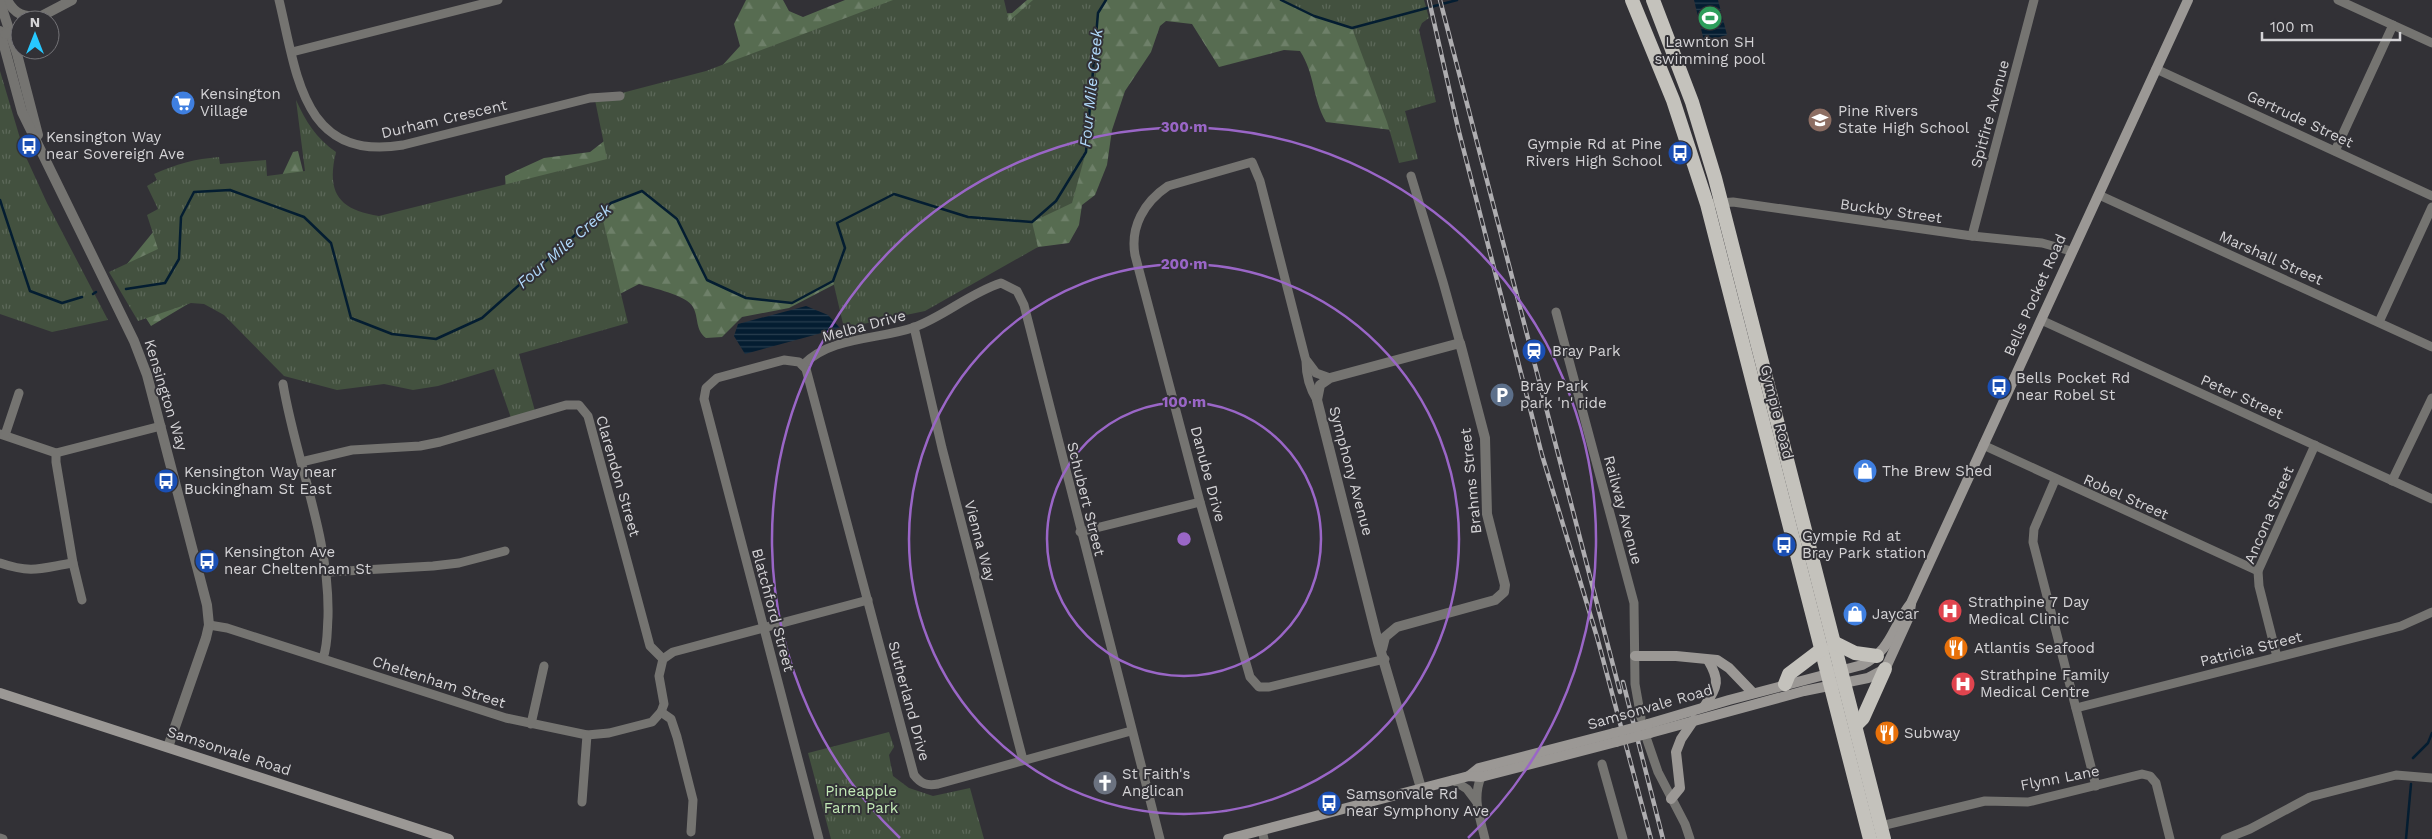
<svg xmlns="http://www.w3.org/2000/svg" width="2432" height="839" viewBox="0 0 2432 839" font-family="'Work Sans',sans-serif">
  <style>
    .forest { fill: url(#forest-firs) }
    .park { fill: url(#park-tufts) }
    .water { fill: url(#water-rules) }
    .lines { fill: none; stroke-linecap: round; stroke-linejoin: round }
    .stream { stroke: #041d31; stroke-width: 2.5 }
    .minor { stroke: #757471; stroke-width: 9 }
    .tertiary { stroke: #757471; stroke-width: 10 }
    .secondary { stroke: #9b9895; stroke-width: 10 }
    .trunk { stroke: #c4c2bc; stroke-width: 14 }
    .rail-casing { stroke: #aeadb0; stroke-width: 4.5 }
    .rail { stroke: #323136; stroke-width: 2.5; stroke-dasharray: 8; stroke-linecap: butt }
    .secondary-bridge { stroke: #9b9895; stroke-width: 10 }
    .ring { fill: none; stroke: #9a66c7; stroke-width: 2.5 }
    .labels { text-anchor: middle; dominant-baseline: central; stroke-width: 4; stroke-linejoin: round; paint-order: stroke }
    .poi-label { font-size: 15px; fill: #d4d3d6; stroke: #323136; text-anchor: start }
    .street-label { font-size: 15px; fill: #d4d3d6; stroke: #323136 }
    .park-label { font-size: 15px; fill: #c2e9b6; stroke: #323136 }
    .water-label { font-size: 16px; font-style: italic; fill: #b0d8fa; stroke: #323136 }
    .centre { fill: #9a66c7; stroke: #323136; stroke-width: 2.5 }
    .ring-label { font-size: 15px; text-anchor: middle; font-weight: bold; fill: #9a66c7; stroke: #323136; stroke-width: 4; stroke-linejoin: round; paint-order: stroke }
  </style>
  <defs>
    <pattern id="forest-firs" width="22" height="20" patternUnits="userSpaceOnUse" patternTransform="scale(1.25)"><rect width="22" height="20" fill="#576c51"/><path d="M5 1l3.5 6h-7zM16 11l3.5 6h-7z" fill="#6e8069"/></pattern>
    <pattern id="park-tufts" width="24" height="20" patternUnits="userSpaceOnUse" patternTransform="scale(1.25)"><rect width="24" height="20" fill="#43513f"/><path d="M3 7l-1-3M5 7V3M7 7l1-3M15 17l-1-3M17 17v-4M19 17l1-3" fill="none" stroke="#5d695a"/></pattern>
    <pattern id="water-rules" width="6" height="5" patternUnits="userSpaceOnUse" patternTransform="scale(1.25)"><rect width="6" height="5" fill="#041d31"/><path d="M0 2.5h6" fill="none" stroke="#283d4e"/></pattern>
  </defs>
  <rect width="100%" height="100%" fill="#323136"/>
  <path class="forest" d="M746,0H783L789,11L803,17L845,0H990L998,14L1012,13L1027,0H1337L1409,10L1397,111L1400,131L1326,122C1312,97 1315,74 1300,51L1284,50L1219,67L1192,24L1166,21L1160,26L1151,52L1125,91L1112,130L1107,165L1095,195L1082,205L1079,225L1069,243L1031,248L839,282L789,308L742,317L722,337L706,338C695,330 699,318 693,307C687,295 652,288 639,284L614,297L218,286L151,326L118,275L158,226L278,184L293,152L298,151L310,199L363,245L506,190L505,176L544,158L590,152L617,131L720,68L740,46L734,24Z"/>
  <g class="park">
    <path d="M893,0H1004L1009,21L1033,0H1106L1098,13L1097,67L1086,152L1072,203L1032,222L1038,247L925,311L844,328L833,281L792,303L746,298L707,280L677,219L641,191L611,203L601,212L628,323L519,354L535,411L511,418L494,369L438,386L413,390L384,384L337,390L284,376L224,315L204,304L191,303L138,321L109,272L158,249L147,215L158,209L147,186L157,180L154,174C176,164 195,159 219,157L220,164L266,160L267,176L305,171L296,100C306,122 316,138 336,152C326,193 339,210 379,216L607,159L595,100L706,71Z"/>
    <path d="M1282,0H1424L1429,18L1422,23L1419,30L1436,102L1405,111L1418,159L1399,163L1387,122L1352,28L1314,16Z"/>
    <path d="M0,71L25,155L47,203L108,320L52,332L0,314Z"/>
    <path d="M889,732L894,747L889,755L893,776L909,788L933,796L970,788L984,839H831L808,753Z"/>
  </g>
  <g class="water">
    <path d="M1694,0H1718L1727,35L1704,41Z"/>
    <path d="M806,306L828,315L840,328L745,354L734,336L738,324Z"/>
  </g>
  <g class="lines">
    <g class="stream">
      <path d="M1281,0L1314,16L1352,28L1457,0"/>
      <path d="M0,200L30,291L62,303L82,297"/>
      <path d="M126,289L165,283L179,259L181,217L194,192L230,190L304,217L331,243L351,318L392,334L436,339L482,318L611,203L642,191L677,219L707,280L746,298L792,303L833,281L845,248L837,223L894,194L968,217L1032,222L1056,201L1086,152L1098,13L1106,0"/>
      <path d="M93,294L96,292"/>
      <path d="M2413,758L2428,743L2432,733"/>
      <path d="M2406,839L2411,784"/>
    </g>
    <g class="minor">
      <path d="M279,0C297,74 302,162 403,145L590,98L620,96"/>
      <path d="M2338,0L2432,43"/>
      <path d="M292,52L498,0"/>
      <path d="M2156,69L2432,196"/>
      <path d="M2335,151L2393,25"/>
      <path d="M1411,176L1443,282L1460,343"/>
      <path d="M2099,195L2432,347"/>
      <path d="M1707,204L1733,202L1972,236L2042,243L2071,251"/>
      <path d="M1972,236L2034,0"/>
      <path d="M1556,312L1634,603L1635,684L1641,718"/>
      <path d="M2041,320L2432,499"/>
      <path d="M2379,322L2432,207"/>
      <path d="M914,327L942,448L1023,760"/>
      <path d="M1307,361L1316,373L1330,378"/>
      <path d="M803,365C831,336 879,340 915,327C946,315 970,293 1001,283L1017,291L1024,305L1160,839"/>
      <path d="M283,384C296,462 330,537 328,617C327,630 328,645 323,658"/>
      <path d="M1317,400C1310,389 1306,374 1306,361L1260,181L1252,162L1168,186C1144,202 1130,227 1135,255L1200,502L1250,677L1259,687H1269L1385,659"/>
      <path d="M0,434L56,453L161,426"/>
      <path d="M5,435L19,393"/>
      <path d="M1983,445L2258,571"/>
      <path d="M56,453V462L73,563L82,600"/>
      <path d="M2055,480L2034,529L2033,542L2096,786"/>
      <path d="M2392,481L2432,398"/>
      <path d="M1080,532L1200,502"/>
      <path d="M0,563C33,574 41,568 73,563"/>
      <path d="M328,572L433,566L459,563L505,551"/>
      <path d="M209,625L227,628L506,718L587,735L609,733L652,722L661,712L664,704L659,676L663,659L650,646L588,416L579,405H566L440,442L420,446L352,450L301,462"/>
      <path d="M2277,657L2259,586L2258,571L2315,445"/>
      <path d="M663,659L673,652L868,600"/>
      <path d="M2076,708L2401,626L2432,612"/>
      <path d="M661,712L671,719L677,737L693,800L691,832"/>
      <path d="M531,724L544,666"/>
      <path d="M1647,740L1658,772L1685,824L1690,839"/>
      <path d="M1602,764L1623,839"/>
      <path d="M1481,777C1472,799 1480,817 1485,839"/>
      <path d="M1453,780L1467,789L1476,801"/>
      <path d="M582,802L587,735"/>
      <path d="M1881,826L1985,801L2028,802L2142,774L2150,776L2156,783L2170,839"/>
      <path d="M1262,830L1264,839"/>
      <path d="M0,838L3,839"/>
      <path d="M819,839L704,399L706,388L717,378L784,360L799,362L806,369L914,775C921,784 927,786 938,784L1131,731"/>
      <path d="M2225,839L2250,829L2310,797L2396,775L2432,778"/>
    </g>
    <g class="tertiary">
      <path d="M7,0C15,15 24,17 40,17"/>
      <path d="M0,2L17,54L38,135"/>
      <path d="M34,20L72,0"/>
      <path d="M0,31L22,112L134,341L147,375L207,605L209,625L206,638L168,747"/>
      <path d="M5,34L20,27"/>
      <path d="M1382,649L1385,637L1397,627L1495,600L1504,592L1505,585L1487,514L1485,438L1460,343L1330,378L1320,385L1317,400L1378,642L1421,788"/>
    </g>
    <g class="secondary">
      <path d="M1635,656H1676L1717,660L1729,668L1753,693"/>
      <path d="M0,693L449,839"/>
      <path d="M1704,707C1717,686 1721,682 1708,660"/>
      <path d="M1648,724L1729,700L1862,665C1892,650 1892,627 1911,603L2188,0"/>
      <path d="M1650,733L1804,691L1868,678L1885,669L1888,663L1909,617L1911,604"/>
      <path d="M1469,776L1479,768L1614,733"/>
      <path d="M1671,799L1680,788L1676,752L1681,739L1694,720"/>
      <path d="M1228,839L1469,776L1481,777L1616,742"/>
    </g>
    <g class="trunk">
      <path d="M1632,0L1673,100L1707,204L1870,839"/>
      <path d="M1653,0L1692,102L1715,178L1884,839"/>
      <path d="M1835,643L1855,653L1877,656"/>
      <path d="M1785,684L1789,674L1822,649"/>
      <path d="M1856,725L1863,718L1885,669"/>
    </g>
    <defs>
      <g id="rail">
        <path d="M1429,0L1458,128L1542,455L1597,637L1651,839"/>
        <path d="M1440,0L1620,692"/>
        <path d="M1623,682L1663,839"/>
      </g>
    </defs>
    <use href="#rail" class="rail-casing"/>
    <use href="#rail" class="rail"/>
    <g class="secondary-bridge">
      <path d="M1614,733L1648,724"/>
      <path d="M1616,742L1650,733"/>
    </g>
  </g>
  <g class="ring">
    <circle cx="1184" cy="539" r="137"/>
    <circle cx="1184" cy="539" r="275"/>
    <path d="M900 838A412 412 0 1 1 1468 838"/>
  </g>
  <defs>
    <symbol id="stadium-disc" viewBox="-11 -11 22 22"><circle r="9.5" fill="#2e9e5b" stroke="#323136"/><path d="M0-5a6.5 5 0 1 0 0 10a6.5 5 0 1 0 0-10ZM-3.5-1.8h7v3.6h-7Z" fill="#fff"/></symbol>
    <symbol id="supermarket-disc" viewBox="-11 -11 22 22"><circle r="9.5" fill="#3f7fe0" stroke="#323136"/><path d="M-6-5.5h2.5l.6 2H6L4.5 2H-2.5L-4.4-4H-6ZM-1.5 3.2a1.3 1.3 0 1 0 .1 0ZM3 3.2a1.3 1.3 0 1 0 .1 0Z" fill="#fff"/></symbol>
    <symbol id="school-disc" viewBox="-11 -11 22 22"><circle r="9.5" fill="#8d6e63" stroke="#323136"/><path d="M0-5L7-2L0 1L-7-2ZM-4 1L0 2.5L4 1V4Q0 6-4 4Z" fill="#fff"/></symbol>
    <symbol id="bus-disc" viewBox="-11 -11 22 22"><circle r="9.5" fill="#1a4fb4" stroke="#323136"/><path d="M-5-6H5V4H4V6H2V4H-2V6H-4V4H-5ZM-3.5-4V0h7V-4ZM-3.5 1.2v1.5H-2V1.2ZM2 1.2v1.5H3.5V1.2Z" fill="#fff"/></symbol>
    <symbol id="station-disc" viewBox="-11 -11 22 22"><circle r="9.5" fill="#1a4fb4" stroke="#323136"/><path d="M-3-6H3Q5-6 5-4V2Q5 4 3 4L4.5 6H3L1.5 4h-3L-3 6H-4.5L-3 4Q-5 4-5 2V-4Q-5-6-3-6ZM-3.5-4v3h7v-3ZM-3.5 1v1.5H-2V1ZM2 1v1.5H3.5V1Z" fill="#fff"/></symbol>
    <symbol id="parking-disc" viewBox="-11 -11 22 22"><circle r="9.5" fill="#5c6f8a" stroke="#323136"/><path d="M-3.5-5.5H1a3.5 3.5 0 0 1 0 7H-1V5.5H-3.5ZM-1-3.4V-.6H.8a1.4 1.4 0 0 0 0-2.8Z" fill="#fff"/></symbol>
    <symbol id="shop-disc" viewBox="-11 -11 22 22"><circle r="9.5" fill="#3f7fe0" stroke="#323136"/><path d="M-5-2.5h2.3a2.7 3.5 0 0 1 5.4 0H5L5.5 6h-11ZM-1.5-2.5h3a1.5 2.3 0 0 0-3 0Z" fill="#fff"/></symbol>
    <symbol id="hospital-disc" viewBox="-11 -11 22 22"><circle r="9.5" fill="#e0444e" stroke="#323136"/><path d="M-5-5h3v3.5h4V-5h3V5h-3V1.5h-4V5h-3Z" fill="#fff"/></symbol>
    <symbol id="restaurant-disc" viewBox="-11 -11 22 22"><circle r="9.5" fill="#e8710a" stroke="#323136"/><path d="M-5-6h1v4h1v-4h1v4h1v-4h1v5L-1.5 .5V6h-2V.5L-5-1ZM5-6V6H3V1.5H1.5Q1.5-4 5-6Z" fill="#fff"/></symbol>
    <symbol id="church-disc" viewBox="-11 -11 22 22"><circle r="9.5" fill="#6b7280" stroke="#323136"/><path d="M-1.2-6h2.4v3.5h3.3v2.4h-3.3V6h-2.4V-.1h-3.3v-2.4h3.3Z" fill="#fff"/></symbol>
  </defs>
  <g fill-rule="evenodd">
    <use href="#stadium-disc" x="1696" y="4" width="28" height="28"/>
    <use href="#supermarket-disc" x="169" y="89" width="28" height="28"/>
    <use href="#school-disc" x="1806" y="106" width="28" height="28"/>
    <use href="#bus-disc" x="15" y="132" width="28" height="28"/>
    <use href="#bus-disc" x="1666" y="139" width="28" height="28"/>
    <use href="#station-disc" x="1520" y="337" width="28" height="28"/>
    <use href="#bus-disc" x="1985" y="373" width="28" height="28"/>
    <use href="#parking-disc" x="1488" y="381" width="28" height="28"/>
    <use href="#shop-disc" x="1851" y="457" width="28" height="28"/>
    <use href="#bus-disc" x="152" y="467" width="28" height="28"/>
    <use href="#bus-disc" x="1770" y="531" width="28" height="28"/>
    <use href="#bus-disc" x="193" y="547" width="28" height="28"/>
    <use href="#hospital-disc" x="1936" y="597" width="28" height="28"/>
    <use href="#shop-disc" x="1841" y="600" width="28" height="28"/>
    <use href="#restaurant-disc" x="1942" y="634" width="28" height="28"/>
    <use href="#hospital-disc" x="1949" y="670" width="28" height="28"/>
    <use href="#restaurant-disc" x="1873" y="719" width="28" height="28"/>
    <use href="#church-disc" x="1091" y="769" width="28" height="28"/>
    <use href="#bus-disc" x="1315" y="789" width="28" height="28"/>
  </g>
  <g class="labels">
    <g class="poi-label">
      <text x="1710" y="42" text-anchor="middle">Lawnton SH<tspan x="1710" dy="17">swimming pool</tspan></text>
      <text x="200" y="94">Kensington<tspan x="200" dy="17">Village</tspan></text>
      <text x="1838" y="111">Pine Rivers<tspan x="1838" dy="17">State High School</tspan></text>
      <text x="46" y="137">Kensington Way<tspan x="46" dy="17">near Sovereign Ave</tspan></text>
      <text x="1662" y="144" text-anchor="end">Gympie Rd at Pine<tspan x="1662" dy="17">Rivers High School</tspan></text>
      <text x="1552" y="351">Bray Park</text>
      <text x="2016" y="378">Bells Pocket Rd<tspan x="2016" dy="17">near Robel St</tspan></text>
      <text x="1520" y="386">Bray Park<tspan x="1520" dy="17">park 'n' ride</tspan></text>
      <text x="1882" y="471">The Brew Shed</text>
      <text x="184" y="472">Kensington Way near<tspan x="184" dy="17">Buckingham St East</tspan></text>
      <text x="1802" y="536">Gympie Rd at<tspan x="1802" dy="17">Bray Park station</tspan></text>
      <text x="224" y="552">Kensington Ave<tspan x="224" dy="17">near Cheltenham St</tspan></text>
      <text x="1968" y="602">Strathpine 7 Day<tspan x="1968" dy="17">Medical Clinic</tspan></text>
      <text x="1872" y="614">Jaycar</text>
      <text x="1974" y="648">Atlantis Seafood</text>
      <text x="1980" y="675">Strathpine Family<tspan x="1980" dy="17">Medical Centre</tspan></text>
      <text x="1904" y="733">Subway</text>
      <text x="1122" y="774">St Faith's<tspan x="1122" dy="17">Anglican</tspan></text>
      <text x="1346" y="794">Samsonvale Rd<tspan x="1346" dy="17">near Symphony Ave</tspan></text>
    </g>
    <g class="street-label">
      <text transform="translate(1990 114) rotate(-75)">Spitfire Avenue</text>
      <text transform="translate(444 119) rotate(-13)">Durham Crescent</text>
      <text transform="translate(2300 119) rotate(25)">Gertrude Street</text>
      <text transform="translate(1891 211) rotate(8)">Buckby Street</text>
      <text transform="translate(2271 258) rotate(24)">Marshall Street</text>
      <text transform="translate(2035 295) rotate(-66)">Bells Pocket Road</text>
      <text transform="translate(864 326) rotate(-15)">Melba Drive</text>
      <text transform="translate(166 395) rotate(73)">Kensington Way</text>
      <text transform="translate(2242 397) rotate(24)">Peter Street</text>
      <text transform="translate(1777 412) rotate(76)">Gympie Road</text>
      <text transform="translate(1351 471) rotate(75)">Symphony Avenue</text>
      <text transform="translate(1208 474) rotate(75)">Danube Drive</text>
      <text transform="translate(618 476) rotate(74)">Clarendon Street</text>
      <text transform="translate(1471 481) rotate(-96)">Brahms Street</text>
      <text transform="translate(2126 497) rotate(24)">Robel Street</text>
      <text transform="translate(1086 499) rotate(76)">Schubert Street</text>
      <text transform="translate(1623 510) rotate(75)">Railway Avenue</text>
      <text transform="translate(2269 515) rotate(-67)">Ancona Street</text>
      <text transform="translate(980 541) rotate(75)">Vienna Way</text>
      <text transform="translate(773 610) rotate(75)">Blatchford Street</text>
      <text transform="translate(2251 649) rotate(-14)">Patricia Street</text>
      <text transform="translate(439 682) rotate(18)">Cheltenham Street</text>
      <text transform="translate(909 701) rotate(75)">Sutherland Drive</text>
      <text transform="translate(1650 707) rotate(-16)">Samsonvale Road</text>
      <text transform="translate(229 751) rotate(18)">Samsonvale Road</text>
      <text transform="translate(2060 778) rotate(-11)">Flynn Lane</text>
    </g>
    <g class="park-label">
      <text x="861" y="791">Pineapple<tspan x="861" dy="17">Farm Park</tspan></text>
    </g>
    <g class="water-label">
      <text transform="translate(1091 88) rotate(-84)">Four Mile Creek</text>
      <text transform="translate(564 246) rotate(-41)">Four Mile Creek</text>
    </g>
  </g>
  <circle cx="1184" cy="539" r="8" class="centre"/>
  <g class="ring-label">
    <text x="1184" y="132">300 m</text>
    <text x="1184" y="269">200 m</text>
    <text x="1184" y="407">100 m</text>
  </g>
  <g transform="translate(35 35)"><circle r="24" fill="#323136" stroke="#737276"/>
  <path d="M0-4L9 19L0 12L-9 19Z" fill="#27c8ff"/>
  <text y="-8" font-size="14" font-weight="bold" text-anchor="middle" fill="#d4d3d6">N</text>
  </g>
  <path d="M2262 32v8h138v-8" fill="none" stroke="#d4d3d6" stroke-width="2.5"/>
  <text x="2270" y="32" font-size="15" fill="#d4d3d6" stroke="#323136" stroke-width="4" paint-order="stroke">100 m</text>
</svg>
